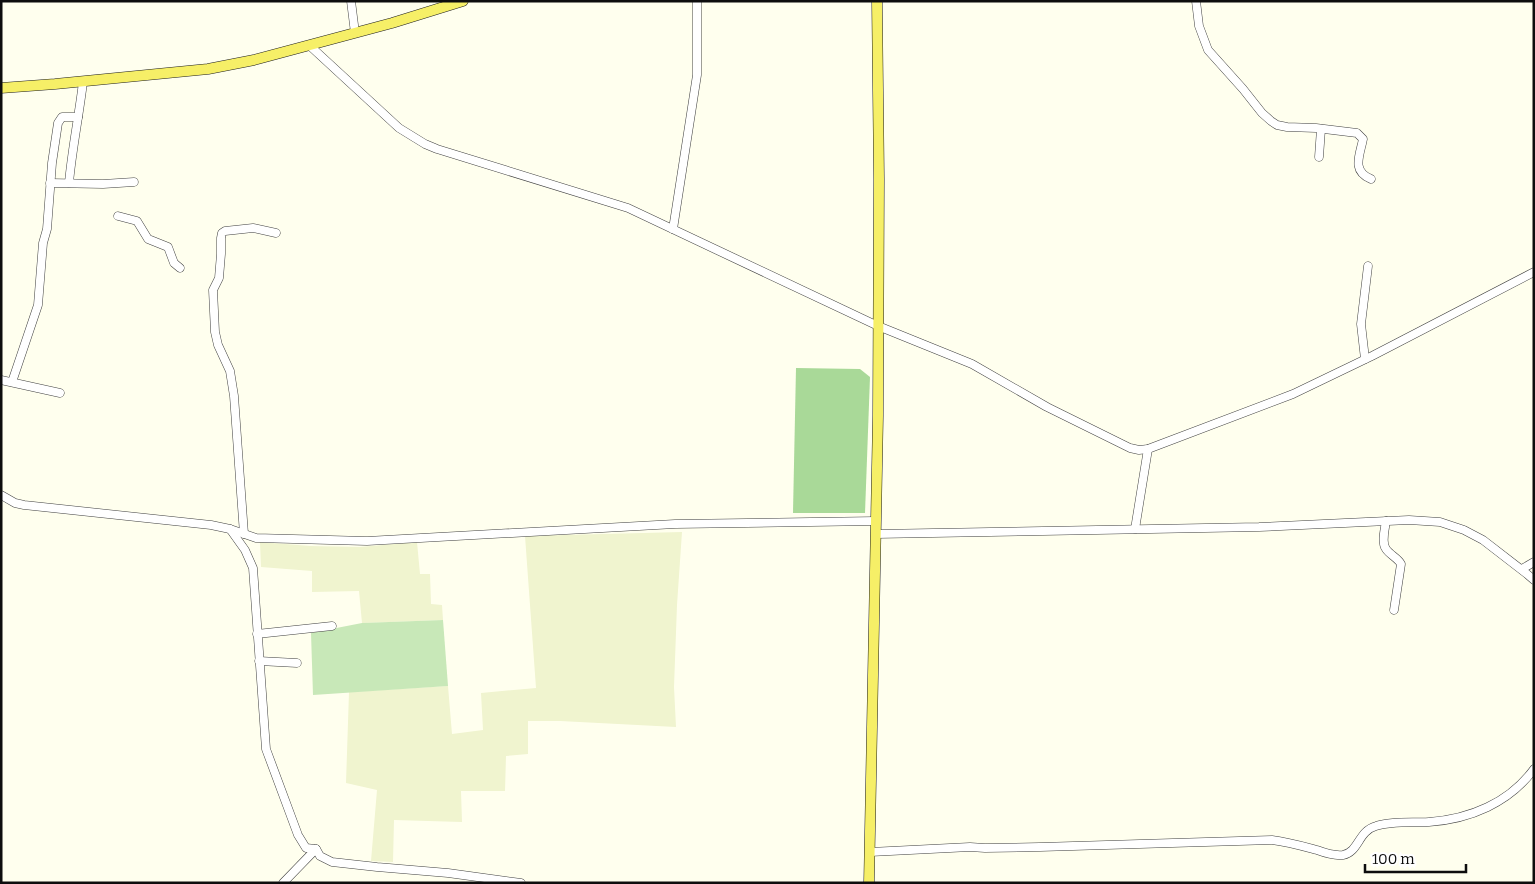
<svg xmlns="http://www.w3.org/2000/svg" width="1535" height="884" viewBox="0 0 1535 884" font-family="Bitter,serif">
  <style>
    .farmland { fill: #f0f4cf }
    .green { fill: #c8e8b8 }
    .forest { fill: #a9d998 }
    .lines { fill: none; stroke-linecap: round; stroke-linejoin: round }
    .minor-casing { stroke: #404040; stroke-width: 9 }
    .major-casing { stroke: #1e1e1e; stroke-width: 11 }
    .minor { stroke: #fff; stroke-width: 8 }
    .major { stroke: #f6ef67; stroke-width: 10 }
  </style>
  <rect width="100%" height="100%" fill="#ffe"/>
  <g class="farmland">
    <path d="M682,532L677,605L674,687L676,727L560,721H528V754L506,756L505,791H461L462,822L394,820L393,862L371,861L377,790L346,783L349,692L448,686L452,734L483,730L481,693L536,688L525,536Z"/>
    <path d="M260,542L310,546L360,547L417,542L420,574H430L431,604L442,605L443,620L362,623L359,591L312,592V571L261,567Z"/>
  </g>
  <path class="green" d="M443,620L448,686L313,695L311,633L362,623Z"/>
  <path class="forest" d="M796,368L860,369L870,377L865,513H793Z"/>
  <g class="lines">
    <defs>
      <g id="minor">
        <path d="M351,1L355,33"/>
        <path d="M1196,1L1199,26L1208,50L1243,89L1262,113L1271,121L1277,125L1287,127L1316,128L1357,133L1363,139C1360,155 1351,171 1371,179"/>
        <path d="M309,45L399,128L425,144L437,149L628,208L878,326L972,364L1047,407L1130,448L1139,450L1148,449L1293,394L1372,356L1534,272"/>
        <path d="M1319,157L1321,129"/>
        <path d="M50,183L103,184L134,182"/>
        <path d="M69,183C72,149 79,116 83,82"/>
        <path d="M118,216L137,221L148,239L168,247L174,263L180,268"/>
        <path d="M673,229L697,75V1"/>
        <path d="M1365,359L1361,324L1368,266"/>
        <path d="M1,380L60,393"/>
        <path d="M12,382L38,305L43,243L47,229L52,163L58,123L62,117H78"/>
        <path d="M1,495L15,503L24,505L211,525L230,529L256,538L367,541L675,524L876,521"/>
        <path d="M1386,521C1385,529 1381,542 1386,549C1390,555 1398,558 1401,564L1394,610"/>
        <path d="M230,529L245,550L253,568L266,749L298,835L306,848L316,849L320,856L332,862L377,867L448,873L521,883"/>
        <path d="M1135,529L1148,449"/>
        <path d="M244,534L234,396L230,371L218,345L215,332L213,290L219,278L221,254V238L222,233L225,231L253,228L276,233"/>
        <path d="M876,534L1259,527L1409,520L1440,522L1464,530L1483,540L1527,574L1534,580"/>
        <path d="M1522,569L1534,562"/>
        <path d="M257,634L332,626"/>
        <path d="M259,661L297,663"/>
        <path d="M870,852L970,847L985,848L1040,847L1272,840C1288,842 1302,846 1317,850C1325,853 1334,856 1343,855C1359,852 1358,831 1376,826C1392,821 1411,823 1429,822C1470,819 1509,803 1534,769"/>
        <path d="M283,883L316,849"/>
      </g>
      <g id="major">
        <path d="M1,88L55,84L208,69L254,60L392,23L463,1"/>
        <path d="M869,883L878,416L879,179L877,1"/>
      </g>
    </defs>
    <use href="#minor" class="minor-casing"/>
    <use href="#major" class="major-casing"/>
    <use href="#minor" class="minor"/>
    <use href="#major" class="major"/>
  </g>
  <rect width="1535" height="884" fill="none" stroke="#0d0d0d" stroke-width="5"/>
  <path d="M1365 864v8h101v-8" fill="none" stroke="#0d0d0d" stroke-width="2.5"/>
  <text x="1372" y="864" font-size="15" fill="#0d0d0d" stroke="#ffffff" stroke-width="4" paint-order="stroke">100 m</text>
</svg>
